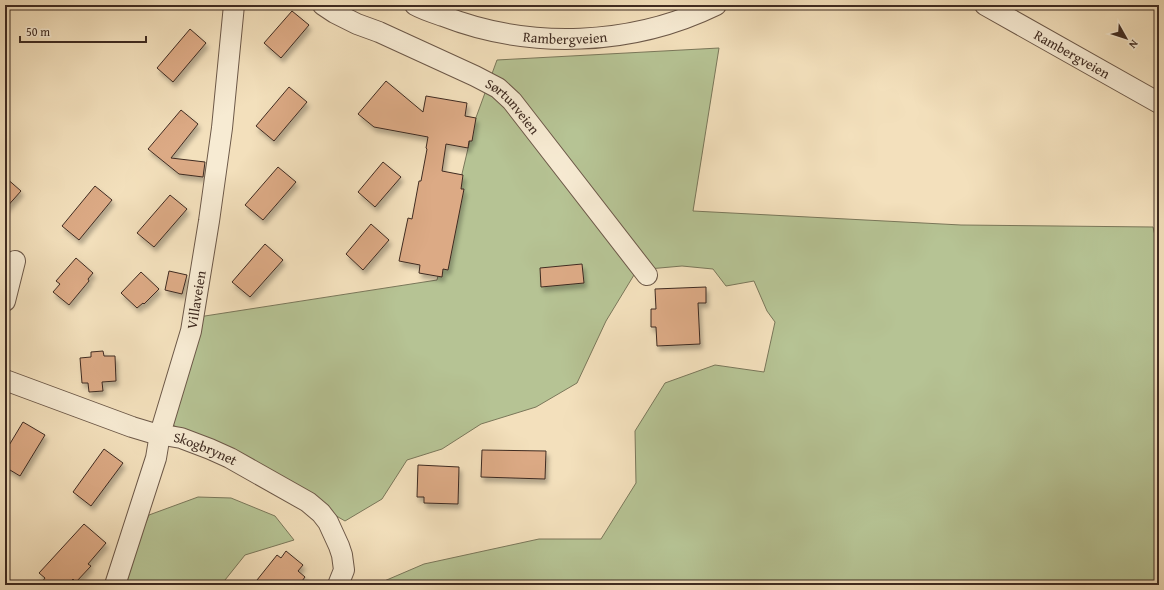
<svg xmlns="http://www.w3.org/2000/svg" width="1164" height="590" viewBox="0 0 1164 590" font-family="'Gentium Book Plus',serif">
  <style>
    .green { fill: #b6c394; stroke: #7a775a }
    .building { fill: #dcaa85; stroke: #3f2b21; filter: url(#shadow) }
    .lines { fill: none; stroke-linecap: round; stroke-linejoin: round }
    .minor-casing { stroke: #6c5848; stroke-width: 22 }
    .minor { stroke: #f7ebd3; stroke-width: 20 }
    .labels { text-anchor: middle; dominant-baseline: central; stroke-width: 3; stroke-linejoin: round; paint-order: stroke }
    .street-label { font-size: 14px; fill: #3f2b21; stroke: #f7ebd3 }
  </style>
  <defs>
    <filter id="shadow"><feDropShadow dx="2.5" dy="4.5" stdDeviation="2" flood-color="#0004"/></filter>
  </defs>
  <rect width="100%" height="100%" fill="#f3e0bc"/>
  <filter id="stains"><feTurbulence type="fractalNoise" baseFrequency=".005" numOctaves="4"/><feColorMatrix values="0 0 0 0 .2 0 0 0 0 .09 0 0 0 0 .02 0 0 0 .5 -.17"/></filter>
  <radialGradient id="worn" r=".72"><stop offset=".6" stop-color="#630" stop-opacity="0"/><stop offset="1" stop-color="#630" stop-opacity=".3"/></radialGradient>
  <g class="green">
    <path d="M719,48L693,211L961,225L1153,227L1156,240L1159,294V585H375L424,564L539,539H601L636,483L635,431L665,383L715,365L764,372L775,322L767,311L754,281L726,286L713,269L682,266L637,270L606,321L577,383L536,407L481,424L442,449L407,460L382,499L345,521L237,458L169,423L192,318L437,280L474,123L497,60Z"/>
    <path d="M198,497L231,498L275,516L294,540L245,555L221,585H120L149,515Z"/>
  </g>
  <g class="building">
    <path d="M292,11L309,25L281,58L264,43Z"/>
    <path d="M190,29L206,43L173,82L157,68Z"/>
    <path d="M386,81L423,112L426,96L467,103L465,116L476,118L472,141H469L468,148L446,144L442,171L463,175L461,189H464L448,270L443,269L442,277L419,273L420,265L399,261L408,218L412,219L419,181H421L427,149L426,148L428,137L374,127L358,114Z"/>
    <path d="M289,87L307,102L274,141L256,126Z"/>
    <path d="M181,110L198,124L171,158L205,162L203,177L179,174L148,149Z"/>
    <path d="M383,162L401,177L375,207L358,192Z"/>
    <path d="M278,167L296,182L263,220L245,205Z"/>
    <path d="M5,177L21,191L5,209Z"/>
    <path d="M95,186L112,200L79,240L62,226Z"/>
    <path d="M170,195L187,209L154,247L137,233Z"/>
    <path d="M371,224L389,240L363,270L346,254Z"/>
    <path d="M265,244L283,260L250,297L232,282Z"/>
    <path d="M76,258L93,273L88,279L89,281L69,305L53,292L60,284L56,281Z"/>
    <path d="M582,264L584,283L541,287L540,268Z"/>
    <path d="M169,271L187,275L182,294L165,290Z"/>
    <path d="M141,272L159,289L144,304L143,303L137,308L121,293Z"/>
    <path d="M706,287V303H698L700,344L657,346L656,327H651V309H656L655,289Z"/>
    <path d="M103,351L104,356H115L116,381L102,382L103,391L89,392L88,383H82L80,358L91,357V352Z"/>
    <path d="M23,422L45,435L20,476L5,467V452Z"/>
    <path d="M104,449L123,463L91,506L73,492Z"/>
    <path d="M482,450L546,451L545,479L481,477Z"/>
    <path d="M418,465L459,467L458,504L424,503V497H417Z"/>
    <path d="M84,524L106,543L88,564L91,566L76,582L73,579L67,585H40L45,578L39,573Z"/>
    <path d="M286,551L303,565L298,571L305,577L299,585H253L277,555L281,558Z"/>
  </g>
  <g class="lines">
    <defs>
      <g id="minor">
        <path id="s1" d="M323,5L335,13L357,24L379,32L475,76L498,88L512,101L647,275"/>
        <path id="s2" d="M415,5C424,10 434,13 443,16C530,50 632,46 716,5"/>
        <path id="s3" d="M985,5L1159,103"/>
        <path d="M5,301L15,261"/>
        <path id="s4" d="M5,380L132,427L152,433L181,438L210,449L230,458L308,502L321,513L328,522L339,546L342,555L344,570L338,585"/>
        <path id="s5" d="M115,585L156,458L160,434L191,331L209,221L222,128L234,5"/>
      </g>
    </defs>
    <use href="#minor" class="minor-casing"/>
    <use href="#minor" class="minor"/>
  </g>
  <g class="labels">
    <g class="street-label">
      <text stroke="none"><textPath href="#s2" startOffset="155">Rambergveien</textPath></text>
      <text stroke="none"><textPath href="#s3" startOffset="100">Rambergveien</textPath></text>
      <text stroke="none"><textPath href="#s1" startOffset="217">Sørtunveien</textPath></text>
      <text stroke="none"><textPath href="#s5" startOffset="297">Villaveien</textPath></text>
      <text stroke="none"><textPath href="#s4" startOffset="212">Skogbrynet</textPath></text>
    </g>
  </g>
  <rect width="1164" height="590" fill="none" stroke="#f3e0bc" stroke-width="20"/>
  <rect x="6" y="6" width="1152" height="578" fill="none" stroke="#3f2b21" stroke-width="2"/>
  <rect x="10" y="10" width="1144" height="570" fill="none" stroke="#3f2b21"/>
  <g transform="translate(1126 38) rotate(129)" stroke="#f7ebd3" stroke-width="3" paint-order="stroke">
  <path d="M0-3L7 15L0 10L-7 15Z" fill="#3f2b21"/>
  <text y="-6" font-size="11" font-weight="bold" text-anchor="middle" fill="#3f2b21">N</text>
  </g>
  <path d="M20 36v6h126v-6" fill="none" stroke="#3f2b21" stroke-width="2"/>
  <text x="26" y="36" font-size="12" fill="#3f2b21" stroke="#f7ebd3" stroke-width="3" paint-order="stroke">50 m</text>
  <rect width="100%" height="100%" filter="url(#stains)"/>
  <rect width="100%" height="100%" fill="url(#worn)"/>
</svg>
